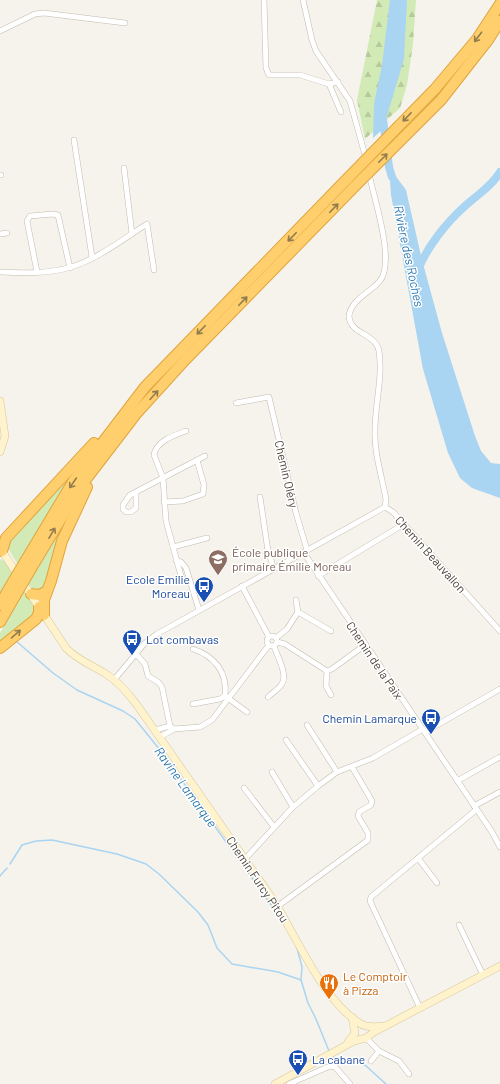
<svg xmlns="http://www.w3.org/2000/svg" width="500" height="1084" viewBox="0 0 500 1084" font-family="Barlow,sans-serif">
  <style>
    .grass { fill: #d2eab5 }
    .forest { fill: url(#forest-firs) }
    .water { fill: #a9d4f2 }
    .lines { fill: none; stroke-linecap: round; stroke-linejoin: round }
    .stream { stroke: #a9d4f2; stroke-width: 1.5 }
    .river { stroke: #a9d4f2; stroke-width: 8 }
    .street-casing { stroke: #c2bbae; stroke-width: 6 }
    .secondary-casing { stroke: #d6c79b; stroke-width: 8 }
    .highway-casing { stroke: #e0a43c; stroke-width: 12 }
    .street { stroke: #fff; stroke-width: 5 }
    .secondary { stroke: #fff3cd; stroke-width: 7 }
    .highway { stroke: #ffcf6e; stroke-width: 10 }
    .highway-bridge-casing { stroke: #e0a43c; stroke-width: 12; stroke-linecap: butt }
    .highway-bridge { stroke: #ffcf6e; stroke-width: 10 }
    .oneway { stroke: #937c4e }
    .labels { text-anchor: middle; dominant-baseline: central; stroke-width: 3; stroke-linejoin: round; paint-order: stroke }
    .street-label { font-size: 12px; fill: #4b4439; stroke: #fff }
    .education-label { font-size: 12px; fill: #785e54; stroke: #fff; text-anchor: start }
    .transit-label { font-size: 12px; fill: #164399; stroke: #fff; text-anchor: end }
    .food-label { font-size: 12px; fill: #c56008; stroke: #fff; text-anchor: start }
    .water-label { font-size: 13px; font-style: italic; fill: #2e7ab2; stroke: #fff }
  </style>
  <defs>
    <pattern id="forest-firs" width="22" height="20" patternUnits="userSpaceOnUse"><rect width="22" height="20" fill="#d2eab5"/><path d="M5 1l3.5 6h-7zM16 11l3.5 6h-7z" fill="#b6ca9c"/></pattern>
  </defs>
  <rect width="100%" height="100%" fill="#f6f3ec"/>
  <g class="grass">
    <path d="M76,468L18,565L6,545L8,541L65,483Z"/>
    <path d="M71,512L48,581L42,590L33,589L28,584Z"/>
    <path d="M0,559L4,561L14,574L0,597Z"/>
    <path d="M25,590L36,611L35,615L0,644V633Z"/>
  </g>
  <path class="forest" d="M377,0H416L413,44L407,85L400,108L365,139L357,100Z"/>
  <g class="water">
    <path d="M390,0H407L404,59L383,129L373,138L374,104L382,65Z"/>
    <path d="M389,167L406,190L422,260L442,333L475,436L481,451L491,463L500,464V498L472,488L460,478L448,453L423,369L391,195Z"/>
  </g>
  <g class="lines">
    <g class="stream">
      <path d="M16,641L53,673L77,690L123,711L135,719L160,750L277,913"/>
      <path d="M10,864L22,845L36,841L52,840L117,854L146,864L159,874L198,912L208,925L217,948L232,964L278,972L301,980L308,1003L316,1019L329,1051"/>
      <path d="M0,876L7,868"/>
      <path d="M297,948L302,967L301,980"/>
      <path d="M332,1056L338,1060L365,1065L386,1084"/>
    </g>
    <g class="river">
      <path d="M383,119L389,167L392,177"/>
      <path d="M418,270C427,247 446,223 465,206C477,195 491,187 500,172"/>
    </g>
    <defs>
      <g id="street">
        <path d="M264,0L266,68L269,75H300L329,84L338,82"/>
        <path d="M303,0L312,40L316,51L350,101L365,155"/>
        <path d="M0,31L35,14L44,13L125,23"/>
        <path d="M329,84L341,112"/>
        <path d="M74,140L92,257"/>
        <path d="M124,168L132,234"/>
        <path d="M0,175H1"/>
        <path d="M370,178C375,202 396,264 379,282C369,293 351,300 349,316C350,335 376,333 379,351C383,377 375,404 375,430C374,453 382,477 386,499L385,507"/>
        <path d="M0,234L7,233"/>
        <path d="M0,272C23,273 49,274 71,267C98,259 123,239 147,224L154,270"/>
        <path d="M37,272L27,221L30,216L53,214L58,215L70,268"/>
        <path d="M236,403L269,397L296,513L307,550"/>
        <path d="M186,431C175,435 156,441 154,455L163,478L166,521L181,576L184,581L190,583"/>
        <path d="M136,492V508L131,512H126L123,509V505L130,495L205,456"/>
        <path d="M260,497L268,551L274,569"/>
        <path d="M164,502L183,501L203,494L204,485L197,460"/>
        <path d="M385,507L393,512L500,631"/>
        <path d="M173,547L207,538"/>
        <path d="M304,553L492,832L500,847"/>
        <path d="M176,560L181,562L186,568L199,610"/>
        <path d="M318,576L404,524"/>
        <path d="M242,586L269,637"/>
        <path d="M298,612L331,631"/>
        <circle cx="272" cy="641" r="5"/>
        <path d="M276,638L287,629L298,612L296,600"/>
        <path d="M277,642L285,644L327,671"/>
        <path d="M193,649C214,656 228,672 225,696"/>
        <path d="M136,654L145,664L148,676L158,682L162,687L170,726L174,729"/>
        <path d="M114,680L144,644L157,634L385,507"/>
        <path d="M331,695L326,686L327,671L332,669L365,645"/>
        <path d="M268,697C272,693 279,689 282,684C288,674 277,656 274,646"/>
        <path d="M193,704L220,699L225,696L247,712"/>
        <path d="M307,725L337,772"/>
        <path d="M155,730L170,726"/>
        <path d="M425,732L500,689"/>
        <path d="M160,737L174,729L200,727L212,720L269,645"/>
        <path d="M286,740L318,786"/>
        <path d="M272,772L293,807"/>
        <path d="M457,781L500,757"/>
        <path d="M244,788L274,827"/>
        <path d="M474,806L500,792"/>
        <path d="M418,858L437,883"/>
        <path d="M245,859L293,807L318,786L337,772L373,758L423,729"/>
        <path d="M278,906L368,840V833L358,816L359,812L371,805L372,801L352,767"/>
        <path d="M459,925L483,975"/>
        <path d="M420,1008L370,901L371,897L476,810"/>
        <path d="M366,1038L379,1051L399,1061L409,1074"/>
        <path d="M371,1061L379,1051"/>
        <path d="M289,1084L330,1066L335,1067L350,1084"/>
      </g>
      <g id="secondary">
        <path d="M0,401L5,436L0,452"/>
        <path d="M0,548L66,648C77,660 92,665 106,674C119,682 128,693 137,705L272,898C296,935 323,1002 361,1024C368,1028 377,1027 385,1026"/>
        <path d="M348,1042L355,1033L352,1017"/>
        <path d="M275,1084L354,1041L366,1038L374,1032L500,966"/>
      </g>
      <g id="highway">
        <path d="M435,89L477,39L500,4"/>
        <path d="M441,100L488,40L500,21"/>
        <path d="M2,551L6,538L94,443"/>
        <path d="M26,560L74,480L145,387L348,178"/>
        <path d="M32,567L80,487L136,414L185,360L356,185"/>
        <path d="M31,594L40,595L47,591"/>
        <path d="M0,605L7,592"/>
        <path d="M44,615V600L51,581L62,541L87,487"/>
        <path d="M0,622L15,596"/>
        <path d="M0,648L36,619L39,613V607"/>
      </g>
    </defs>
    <use href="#street" class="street-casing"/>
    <use href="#secondary" class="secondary-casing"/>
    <use href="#highway" class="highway-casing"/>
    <use href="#street" class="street"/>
    <use href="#secondary" class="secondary"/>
    <use href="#highway" class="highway"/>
    <defs>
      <g id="highway-bridge">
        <path d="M348,178L435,89"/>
        <path d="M356,185L441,100"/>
        <path d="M7,592L26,560"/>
        <path d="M15,596L32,567"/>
      </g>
    </defs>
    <use href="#highway-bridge" class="highway-bridge-casing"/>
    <use href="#highway-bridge" class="highway-bridge"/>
  </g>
  <defs><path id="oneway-shaft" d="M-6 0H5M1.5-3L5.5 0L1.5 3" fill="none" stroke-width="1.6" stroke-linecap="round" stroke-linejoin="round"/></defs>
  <g class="oneway">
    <use href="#oneway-shaft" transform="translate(478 37) rotate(127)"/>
    <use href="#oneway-shaft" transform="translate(407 117) rotate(134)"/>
    <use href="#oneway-shaft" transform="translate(383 158) rotate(-45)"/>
    <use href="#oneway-shaft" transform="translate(334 208) rotate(-46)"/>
    <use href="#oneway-shaft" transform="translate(292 237) rotate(134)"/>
    <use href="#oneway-shaft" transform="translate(243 301) rotate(-46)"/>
    <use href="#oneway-shaft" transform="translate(201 330) rotate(134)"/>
    <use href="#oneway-shaft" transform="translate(154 395) rotate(-48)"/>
    <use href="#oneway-shaft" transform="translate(73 483) rotate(124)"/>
    <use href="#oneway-shaft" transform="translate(52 533) rotate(-60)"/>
    <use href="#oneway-shaft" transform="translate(16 634) rotate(-41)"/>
  </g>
  <defs>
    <symbol id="school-pin" viewBox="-11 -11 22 30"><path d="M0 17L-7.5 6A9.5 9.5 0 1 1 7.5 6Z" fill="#8d6e63" stroke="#fff"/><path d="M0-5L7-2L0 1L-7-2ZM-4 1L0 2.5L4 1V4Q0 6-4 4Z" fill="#fff"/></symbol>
    <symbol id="bus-pin" viewBox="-11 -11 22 30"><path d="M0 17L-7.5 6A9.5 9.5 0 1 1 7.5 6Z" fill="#1a4fb4" stroke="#fff"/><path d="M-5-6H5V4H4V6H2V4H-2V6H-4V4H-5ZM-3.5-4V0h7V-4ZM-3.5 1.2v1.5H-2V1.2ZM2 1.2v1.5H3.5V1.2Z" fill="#fff"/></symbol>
    <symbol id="restaurant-pin" viewBox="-11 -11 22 30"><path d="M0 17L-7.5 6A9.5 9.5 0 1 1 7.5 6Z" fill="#e8710a" stroke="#fff"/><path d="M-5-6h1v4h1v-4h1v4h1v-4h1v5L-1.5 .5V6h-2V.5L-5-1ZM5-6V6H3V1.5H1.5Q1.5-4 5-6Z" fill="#fff"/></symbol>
  </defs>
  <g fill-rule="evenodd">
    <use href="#school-pin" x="207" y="548" width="22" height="30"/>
    <use href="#bus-pin" x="193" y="575" width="22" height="30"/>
    <use href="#bus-pin" x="121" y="628" width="22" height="30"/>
    <use href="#bus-pin" x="420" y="707" width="22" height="30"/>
    <use href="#restaurant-pin" x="318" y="972" width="22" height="30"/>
    <use href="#bus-pin" x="287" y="1048" width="22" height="30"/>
  </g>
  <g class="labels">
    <g class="street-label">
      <text transform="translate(287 474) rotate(77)">Chemin Oléry</text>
      <text transform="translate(431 554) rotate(48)">Chemin Beauvallon</text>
      <text transform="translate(375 660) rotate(56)">Chemin de la Paix</text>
      <text transform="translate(258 879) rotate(56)">Chemin Furcy Pitou</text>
    </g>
    <g class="education-label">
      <text x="232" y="552">École publique<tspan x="232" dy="14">primaire Émilie Moreau</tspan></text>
    </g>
    <g class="transit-label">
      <text x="190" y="579">Ecole Emilie<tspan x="190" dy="14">Moreau</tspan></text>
      <text x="146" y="639" text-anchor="start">Lot combavas</text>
      <text x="417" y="718">Chemin Lamarque</text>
      <text x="312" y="1059" text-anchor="start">La cabane</text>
    </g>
    <g class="food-label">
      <text x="343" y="976">Le Comptoir<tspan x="343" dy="14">à Pizza</tspan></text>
    </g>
    <g class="water-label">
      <text transform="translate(409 256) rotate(78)">Rivière des Roches</text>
      <text transform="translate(186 787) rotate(54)">Ravine Lamarque</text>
    </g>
  </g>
</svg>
